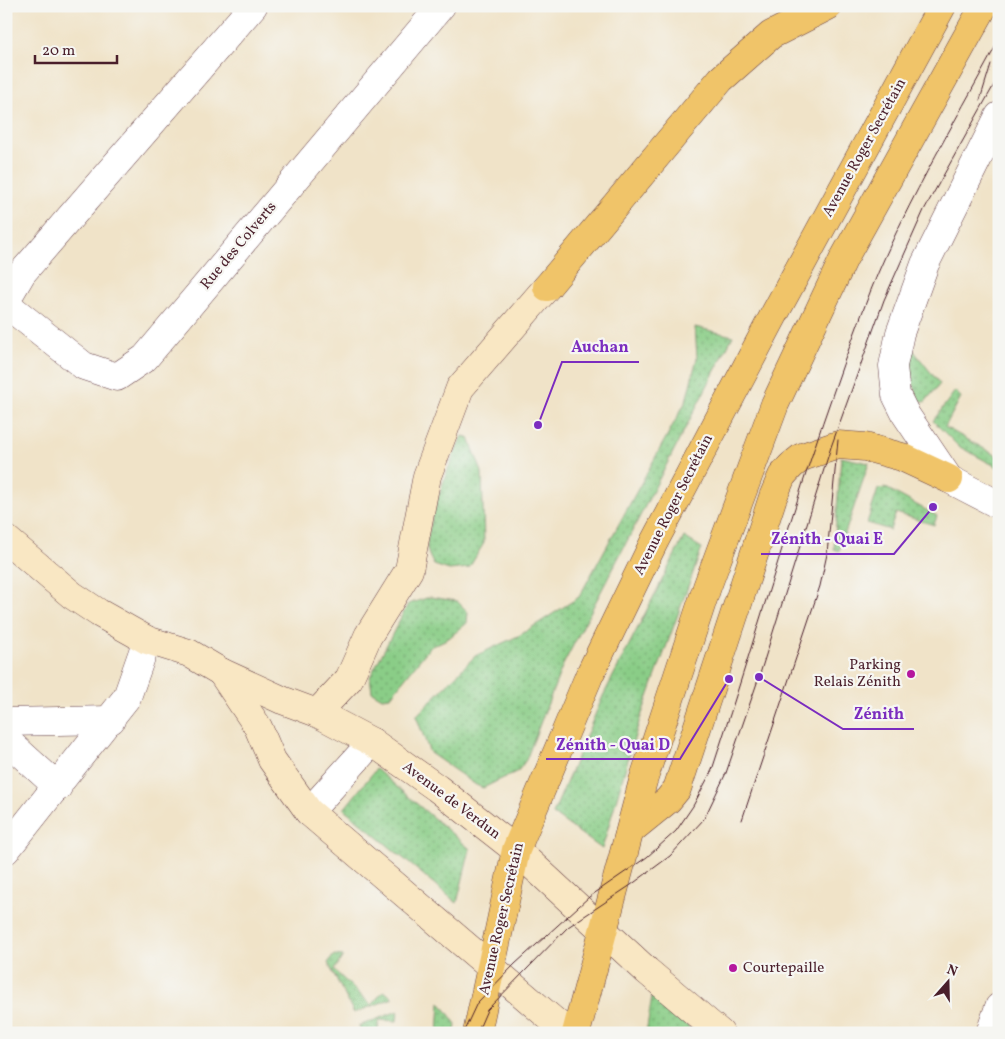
<svg xmlns="http://www.w3.org/2000/svg" width="1005" height="1039" viewBox="0 0 1005 1039" font-family="Vollkorn,serif">
  <style>
    .green { fill: url(#green-dots); stroke: #6a7659 }
    .lines { fill: none; stroke-linecap: round; stroke-linejoin: round }
    .street-casing { stroke: #633c43; stroke-width: 29 }
    .secondary-casing { stroke: #633c43; stroke-width: 29 }
    .primary-casing { stroke: #633c43; stroke-width: 29 }
    .street { stroke: #fff; stroke-width: 28 }
    .secondary { stroke: #f9e7c3; stroke-width: 28 }
    .primary { stroke: #f0c469; stroke-width: 28 }
    .tram { stroke: #4a1f2b; stroke-width: 1 }
    .poi-dot { fill: #b5179e; stroke: #f6f6f2; stroke-width: 2 }
    .labels { text-anchor: middle; dominant-baseline: central; stroke-width: 4.5; stroke-linejoin: round; paint-order: stroke }
    .street-label { font-size: 15px; fill: #4a1f2b; stroke: #f6f6f2 }
    .poi-label { font-size: 15px; fill: #4a1f2b; stroke: #f6f6f2; text-anchor: end }
    .leader { fill: none; stroke: #7b2cbf; stroke-width: 2 }
    .callout-dot { fill: #7b2cbf; stroke: #f6f6f2; stroke-width: 2 }
    .callout-label { font-size: 16px; text-anchor: middle; font-weight: bold; fill: #7b2cbf; stroke: #f6f6f2; stroke-width: 4.5; stroke-linejoin: round; paint-order: stroke }
  </style>
  <defs>
    <pattern id="green-dots" width="8" height="8" patternUnits="userSpaceOnUse" patternTransform="scale(1.25)"><rect width="8" height="8" fill="#8acd87"/><path d="M2 2h.1M6 6h.1" fill="none" stroke="#73a66f" stroke-width="1.8" stroke-linecap="round"/></pattern>
  </defs>
  <rect width="100%" height="100%" fill="#f6f6f2"/>
  <filter id="ink" filterUnits="userSpaceOnUse"><feTurbulence type="fractalNoise" baseFrequency=".02" numOctaves="2"/><feDisplacementMap in="SourceGraphic" scale="10" xChannelSelector="R" yChannelSelector="G"/><feConvolveMatrix kernelMatrix="1 2 1 2 8 2 1 2 1" color-interpolation-filters="sRGB"/></filter>
  <filter id="wash" filterUnits="userSpaceOnUse"><feTurbulence type="fractalNoise" baseFrequency=".0096" numOctaves="4" result="noise"/><feDisplacementMap in="SourceGraphic" scale="20" xChannelSelector="R" yChannelSelector="G"/><feGaussianBlur stdDeviation="1.12" result="paint"/><feColorMatrix in="noise" values="0 0 0 0 0 0 0 0 0 0 0 0 0 0 0 0 0 1.4 0 .05"/><feComposite in="paint" operator="in"/></filter>
  <g filter="url(#wash)">
    <rect width="100%" height="100%" fill="#f0e3c8"/>
    <g class="green">
      <path d="M695,327L733,336L562,667L526,760L518,771L483,788L476,785L430,753L416,716L475,656L520,635L579,597L686,401L697,358Z"/>
      <path d="M913,350L940,384L925,402L919,400C912,382 908,369 913,350Z"/>
      <path d="M955,391L961,397L945,427L999,457V468L958,446L933,421Z"/>
      <path d="M463,436L469,438L482,472L484,543L469,568L449,570L434,565C431,560 427,552 427,547C427,524 451,456 463,436Z"/>
      <path d="M841,457L869,463L839,551L834,549Z"/>
      <path d="M886,488L937,516L934,525L896,513L890,530L867,523L878,489Z"/>
      <path d="M684,537L702,548L639,722L602,849L553,814L603,696Z"/>
      <path d="M430,597L457,601L468,612L467,623L449,638L430,647L390,697L382,698L372,692L370,677L408,604Z"/>
      <path d="M376,769L470,849L457,903L344,809Z"/>
      <path d="M334,955L343,956L334,970L371,1005L384,991L393,998L354,1013L328,963Z"/>
      <path d="M652,996L696,1033H646Z"/>
      <path d="M440,1002L456,1024L455,1033H438Z"/>
      <path d="M398,1011L397,1021L379,1020L378,1033H362L359,1026Z"/>
    </g>
  </g>
  <g filter="url(#ink)">
    <g class="lines">
      <defs>
        <g id="street">
          <path d="M999,116L925,264L900,333L893,366L896,395L906,415L949,479L999,505"/>
          <path d="M6,300L22,273L253,6"/>
          <path d="M6,304L84,366L117,377L145,358L441,6"/>
          <path d="M6,722L111,720"/>
          <path d="M6,740L58,787"/>
          <path d="M309,812L372,742"/>
          <path d="M6,850L127,697L147,640"/>
          <path d="M990,1033L999,1007"/>
        </g>
        <g id="secondary">
          <path d="M6,539L72,595L99,613L147,640L189,653L221,672L282,700L317,713L372,742L437,788L516,850L647,971L720,1033"/>
          <path d="M221,672L258,727L272,760L309,812L568,1033"/>
          <path d="M317,713L349,679L368,636L409,570L427,476L460,388L547,287"/>
        </g>
        <g id="primary">
          <path d="M547,287L721,79L771,35L828,6"/>
          <path d="M631,830L668,800L677,789L773,497L782,476L791,466L802,457L838,445L865,447L902,457L949,479"/>
          <path d="M477,1033L516,850L589,676L654,542L775,313L942,6"/>
          <path d="M576,1033L643,781L707,587L775,404L844,258L984,6"/>
        </g>
      </defs>
      <use href="#street" class="street-casing"/>
      <use href="#secondary" class="secondary-casing"/>
      <use href="#primary" class="primary-casing"/>
      <use href="#street" class="street"/>
      <use href="#secondary" class="secondary"/>
      <use href="#primary" class="primary"/>
      <g class="tram">
        <path d="M980,100L991,64"/>
        <path d="M742,820L820,586L827,554L838,440"/>
        <path d="M463,1033L477,1003L515,964L589,897L647,857L676,831L693,806L712,770C763,616 806,459 864,308C899,214 952,128 999,40"/>
        <path d="M477,1033L487,1010L568,927L631,885L670,856L704,819L726,773L759,677L831,447L884,300L924,210L999,76"/>
      </g>
    </g>
  </g>
  <g class="poi-dot">
    <circle cx="911" cy="674" r="5"/>
    <circle cx="733" cy="968" r="5"/>
  </g>
  <g class="labels">
    <g class="street-label">
      <text transform="translate(865 148) rotate(-61)">Avenue Roger Secrétain</text>
      <text transform="translate(239 246) rotate(-50)">Rue des Colverts</text>
      <text transform="translate(674 505) rotate(-63)">Avenue Roger Secrétain</text>
      <text transform="translate(451 801) rotate(37)">Avenue de Verdun</text>
      <text transform="translate(502 919) rotate(-77)">Avenue Roger Secrétain</text>
    </g>
    <g class="poi-label">
      <text x="901" y="665">Parking<tspan x="901" dy="17">Relais Zénith</tspan></text>
      <text x="743" y="968" text-anchor="start">Courtepaille</text>
    </g>
  </g>
  <path class="leader" d="M538 425L562 362H639M933 507L894 554H761M759 677L843 729H914M729 679L680 759H546"/>
  <g class="callout-dot">
    <circle cx="538" cy="425" r="5"/>
    <circle cx="933" cy="507" r="5"/>
    <circle cx="759" cy="677" r="5"/>
    <circle cx="729" cy="679" r="5"/>
  </g>
  <g class="callout-label">
    <text x="600" y="352">Auchan</text>
    <text x="827" y="544">Zénith - Quai E</text>
    <text x="879" y="719">Zénith</text>
    <text x="613" y="750">Zénith - Quai D</text>
  </g>
  <rect width="1005" height="1039" fill="none" stroke="#f6f6f2" stroke-width="25"/>
  <g transform="translate(948 982) rotate(20)" stroke="#f6f6f2" stroke-width="4" paint-order="stroke">
  <path d="M0-4L9 19L0 12L-9 19Z" fill="#4a1f2b"/>
  <text y="-8" font-size="14" font-weight="bold" text-anchor="middle" fill="#4a1f2b">N</text>
  </g>
  <path d="M35 55v8h82v-8" fill="none" stroke="#4a1f2b" stroke-width="2.5"/>
  <text x="42" y="55" font-size="15" fill="#4a1f2b" stroke="#f6f6f2" stroke-width="4" paint-order="stroke">20 m</text>
</svg>
